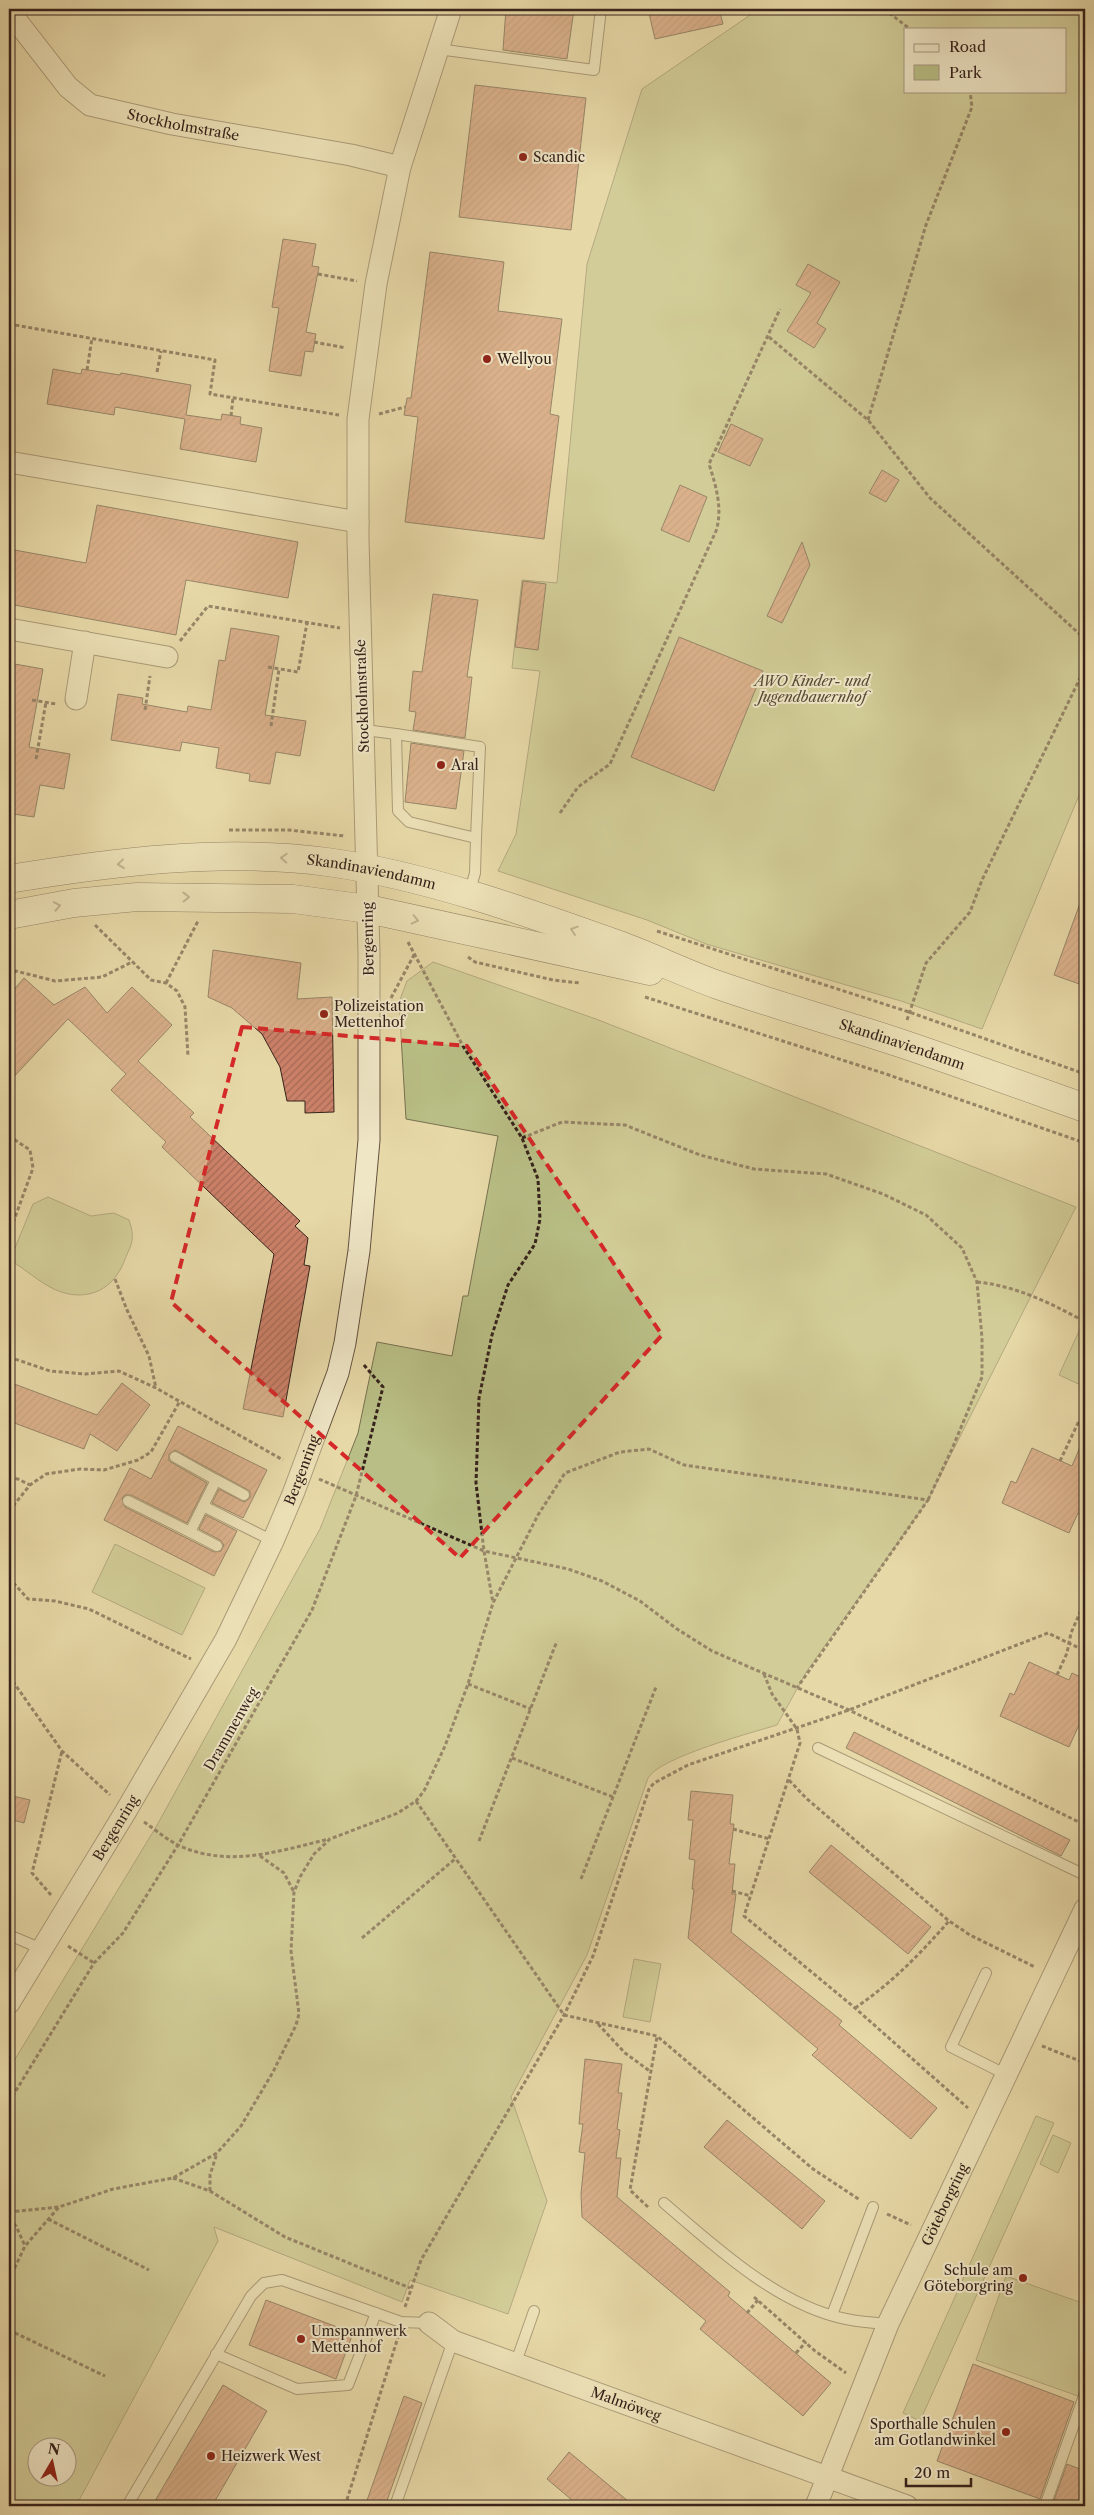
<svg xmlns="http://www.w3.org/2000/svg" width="1094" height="2515" viewBox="0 0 1094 2515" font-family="'Libre Caslon Text',serif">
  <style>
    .green { fill: #b8be85; stroke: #777050; fill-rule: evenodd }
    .building { fill: url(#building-hatch); stroke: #36221b }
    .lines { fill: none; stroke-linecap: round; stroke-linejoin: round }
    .service-casing { stroke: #62503e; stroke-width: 12 }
    .minor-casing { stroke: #62503e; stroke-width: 23 }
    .secondary-casing { stroke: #36221b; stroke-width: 29 }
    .path { stroke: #36221b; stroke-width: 3; stroke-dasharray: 4 2.5; stroke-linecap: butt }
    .service { stroke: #efe6c6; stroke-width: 10 }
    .minor { stroke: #efe6c6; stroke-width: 21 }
    .secondary { stroke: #efe6c6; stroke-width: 28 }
    .oneway { stroke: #928470 }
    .marked { fill: none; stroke: #d62828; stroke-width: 4; stroke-dasharray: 10 6; stroke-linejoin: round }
    .poi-dot { fill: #8f2418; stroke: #efe6c6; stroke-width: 2 }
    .labels { text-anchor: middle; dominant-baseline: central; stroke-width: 4; stroke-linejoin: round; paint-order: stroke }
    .street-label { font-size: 14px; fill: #36221b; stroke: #efe6c6 }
    .poi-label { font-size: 14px; fill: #36221b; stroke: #efe6c6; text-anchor: start }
    .park-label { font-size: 14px; font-style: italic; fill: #564936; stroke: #efe6c6 }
  </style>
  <defs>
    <pattern id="building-hatch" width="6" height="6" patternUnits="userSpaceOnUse" patternTransform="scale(1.25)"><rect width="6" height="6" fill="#cc8169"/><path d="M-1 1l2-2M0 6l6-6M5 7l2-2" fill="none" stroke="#a66956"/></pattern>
  </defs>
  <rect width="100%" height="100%" fill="#e7d8a7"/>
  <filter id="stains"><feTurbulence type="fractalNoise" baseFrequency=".004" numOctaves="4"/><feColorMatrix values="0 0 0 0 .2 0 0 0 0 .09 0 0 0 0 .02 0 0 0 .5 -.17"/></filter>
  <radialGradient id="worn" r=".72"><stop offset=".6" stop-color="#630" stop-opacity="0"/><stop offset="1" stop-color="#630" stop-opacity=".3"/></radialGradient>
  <g class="green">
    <path d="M759,9H1085V781L982,1029L901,1001L706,944L647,920L498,871L516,834L540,671L512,668L522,580L557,583L587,264L642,89ZM905,29H1065V91H905Z"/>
    <path d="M433,962L596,1019L1076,1207L928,1500L807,1671L777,1725C751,1733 660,1757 648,1778L587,1955L511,2097L547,2201L508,2314L410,2280L402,2302L214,2227L218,2241L76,2506H9V2069L156,1827L320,1529L358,1433L377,1342L452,1356L463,1296H468L498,1136L406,1119L399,1002L407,981ZM38,2448H68V2478H38Z"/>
    <path d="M48,1197L91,1216L114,1213L129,1220C136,1241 131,1244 123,1264C111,1292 84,1302 56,1290C40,1283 25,1269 10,1260L33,1204Z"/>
    <path d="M1085,1318V1387L1059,1375Z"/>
    <path d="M115,1544L205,1588L182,1635L92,1592Z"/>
    <path d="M9,1553L12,1573L11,1603L9,1606Z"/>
    <path d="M634,1959L661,1964L650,2022L623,2017Z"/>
    <path d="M1036,2116L1054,2123L920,2421L903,2413Z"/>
    <path d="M1053,2135L1071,2143L1058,2173L1040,2164Z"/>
    <path d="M1006,2276L1085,2304V2376L1078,2396L976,2360Z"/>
  </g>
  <g class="building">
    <path d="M506,9H574L567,59L503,50Z"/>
    <path d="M648,9H719L723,24L655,39Z"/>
    <path d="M475,85L586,98L571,230L459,217Z"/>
    <path d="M283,239L316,244L312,266L319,267L306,332L316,334L313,352L305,351L301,376L269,371L279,308L272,307Z"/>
    <path d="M430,252L504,262L498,311L562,319L550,414L559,416L544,539L405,522L418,417L404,415L407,398H411Z"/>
    <path d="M808,264L840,282L817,323L826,329L814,348L787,331L811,293L796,285Z"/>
    <path d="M53,369L81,374L82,369L120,375L121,373L191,385L186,415L221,420L222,414L241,417L240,424L262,428L256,462L180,449L185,419L115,407L114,415L47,404Z"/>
    <path d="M731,424L763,439L750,466L718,452Z"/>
    <path d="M882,470L899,480L886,502L869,493Z"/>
    <path d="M680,485L707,497L689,542L661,530Z"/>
    <path d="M97,505L298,542L288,598L186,580L176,635L9,604V549L86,563Z"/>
    <path d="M802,542L810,565L782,623L767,616Z"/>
    <path d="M523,581L546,584L538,650L515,647Z"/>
    <path d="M433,594L478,600L467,677H472L465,738L413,730L416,712L409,711L413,671L422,672Z"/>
    <path d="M231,628L279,636L265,715L306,721L300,756L276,752L270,784L249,781L250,774L216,768L219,748L182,742L180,751L111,740L118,694L143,698L142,704L187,712L188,706L211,710L219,660L225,661Z"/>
    <path d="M679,637L763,671L714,791L631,757Z"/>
    <path d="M9,663L43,669L29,747L70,754L64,789L40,785L34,817L13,814L15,803L9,801Z"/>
    <path d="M411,743L464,751L456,809L405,802Z"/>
    <path d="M1083,895H1085V986L1054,975Z"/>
    <path d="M213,950L301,963L297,999L332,997L334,1112L305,1113V1101H287L280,1067L262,1034L232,1008L208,997Z"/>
    <path d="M24,978L54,1005L85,987L107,1013L132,987L172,1025L138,1061L194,1113L190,1117L300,1221L295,1226L308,1238L304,1265L310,1266L283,1417L243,1409L274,1254L162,1147L166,1142L111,1090L126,1074L68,1019L9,1082V995Z"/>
    <path d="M9,1382L97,1415L122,1383L150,1405L117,1451L90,1434L84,1449L9,1421Z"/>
    <path d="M178,1426L267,1470L243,1518L212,1503L219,1489L244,1502L250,1498V1491L175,1450L169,1454V1461L207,1483L187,1523L131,1495H125L122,1498L125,1507L214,1552L221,1551L224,1545L220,1540L199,1529L206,1515L237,1531L214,1576L104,1520L130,1468L151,1479Z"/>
    <path d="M1085,1435V1516L1078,1513L1069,1533L1002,1503L1011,1481L1016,1483L1032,1448L1072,1466Z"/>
    <path d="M1029,1662L1069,1680L1072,1673L1085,1679V1728L1079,1725L1069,1747L1000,1716L1010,1693L1014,1695Z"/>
    <path d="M854,1732L1070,1840L1061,1856L846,1748Z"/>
    <path d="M691,1791L733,1795L730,1824H734L729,1864H735L732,1894H736L731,1932L842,2021L839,2025L937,2108L911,2139L812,2055L818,2049L688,1938L694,1889H692L695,1860L689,1859L693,1820H688Z"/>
    <path d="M9,1795L30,1800L24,1823L9,1819Z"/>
    <path d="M831,1845L931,1927L908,1954L809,1872Z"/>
    <path d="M585,2059L622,2064L618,2093H622L617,2129L620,2130L616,2158H621L617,2197L730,2292L728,2296L831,2383L803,2416L700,2329L706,2321L582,2217L581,2194L585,2153L579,2152L583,2124H579Z"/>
    <path d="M727,2120L825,2201L802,2229L704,2147Z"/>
    <path d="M266,2300L353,2333L336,2379L249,2345Z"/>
    <path d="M973,2364L1074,2402L1040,2499L937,2461Z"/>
    <path d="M223,2385L267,2411L212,2506H152Z"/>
    <path d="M404,2396L422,2403L385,2506H365Z"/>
    <path d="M569,2452L634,2506H579L547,2479Z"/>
    <path d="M1067,2464L1085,2471V2506H1062L1053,2503Z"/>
  </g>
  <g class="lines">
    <defs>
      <g id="service">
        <path d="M438,49L594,70L601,9"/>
        <path d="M365,730L396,734L398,811L409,822L476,838L475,873L469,894"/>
        <path d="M396,734L480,747L476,838"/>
        <path d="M175,1457L216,1480L203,1506L273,1541"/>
        <path d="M216,1480L244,1495"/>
        <path d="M128,1501L190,1532L203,1506"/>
        <path d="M190,1532L217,1546"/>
        <path d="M818,1748L1085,1875"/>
        <path d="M9,1935L42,1949"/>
        <path d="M986,1973L951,2047L1007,2075"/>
        <path d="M664,2203C715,2247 779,2306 846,2319C860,2322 874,2323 888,2324"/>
        <path d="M832,2315L873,2207"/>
        <path d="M216,2354L297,2389L348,2385L376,2313"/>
        <path d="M515,2365L534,2311"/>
        <path d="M127,2506L251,2296L264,2283L282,2280L401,2322L429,2323"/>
        <path d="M395,2506L453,2341"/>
        <path d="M1045,2506L1085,2393"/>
      </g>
      <g id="minor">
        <path id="s1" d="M9,11L68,87L90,105L172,124L351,155L400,167"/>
        <path d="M9,462L358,522"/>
        <path d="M9,629L167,657"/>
        <path d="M76,699L85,642"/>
        <path id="s2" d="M9,2003L126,1811L226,1639L273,1541L293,1494L338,1373L345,1343L359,1251L369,1140V954L358,539V419L376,284L400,167L451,9"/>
        <path id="s3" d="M429,2323L453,2341L907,2506"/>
        <path id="s4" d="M816,2506L888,2324L1085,1909"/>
      </g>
      <g id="secondary">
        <path id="s5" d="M9,879C113,862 222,848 327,862C424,875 527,912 619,945C652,957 684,973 718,985C778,1006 840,1023 900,1043C962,1064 1023,1086 1085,1108"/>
        <path d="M9,915L74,903L137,897L293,899L368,909L650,971"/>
      </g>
    </defs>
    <use href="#service" class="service-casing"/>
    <use href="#minor" class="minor-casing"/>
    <use href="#secondary" class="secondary-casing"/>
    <g class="path">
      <path d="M884,9L910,29"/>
      <path d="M9,78V83"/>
      <path d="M318,274L357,281"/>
      <path d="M9,324L215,360L210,394L339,415"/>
      <path d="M769,337L868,420L930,498L1085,639"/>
      <path d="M314,342L346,348"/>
      <path d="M87,370L92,338"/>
      <path d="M157,372L161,351"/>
      <path d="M379,414L405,407"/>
      <path d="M231,416L233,398"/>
      <path d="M868,420L926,225L972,107L970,91"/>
      <path d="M180,641L208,606L340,628"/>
      <path d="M268,667L298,672L307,623"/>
      <path d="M32,700L56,704"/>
      <path d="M145,710L150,676"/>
      <path d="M271,726L279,669"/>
      <path d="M36,759L46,702"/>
      <path d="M560,813L578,787L610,764L716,531C723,509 716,486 709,464L780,309"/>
      <path d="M229,830H288L345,836"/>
      <path d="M95,925L151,980L166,983L177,991L185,1007L188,1056"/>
      <path d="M657,931L909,1012L1085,1074"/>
      <path d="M408,942L463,1046L522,1138L538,1179L540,1219L535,1244L508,1285L492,1335L479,1398L476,1483L484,1551L493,1603"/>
      <path d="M468,957L475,962L553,980L580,983"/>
      <path d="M9,976L16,971L55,981L102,977L132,962"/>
      <path d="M166,983L198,921"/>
      <path d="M645,997L886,1074L1085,1143"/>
      <path d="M391,998L415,953"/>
      <path d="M907,1020L926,963L970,912L982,880L1085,668"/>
      <path d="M9,1136L30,1150L33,1168L9,1234"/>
      <path d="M522,1138L562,1122L625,1125L700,1155L754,1169L826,1174L883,1194L926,1215L962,1248L977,1282L982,1338V1377L952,1449L928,1500"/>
      <path d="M115,1279L127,1310L149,1356L156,1388"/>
      <path d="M977,1282C1015,1286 1046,1301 1080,1319L1085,1307"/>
      <path d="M9,1357L50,1371L85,1374L119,1371L156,1388L283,1460"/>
      <path d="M1060,1461L1078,1423L1085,1427"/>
      <path d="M9,1478L18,1479L30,1485"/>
      <path d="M319,1479L484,1551L568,1569L602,1581L640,1601L677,1629L712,1651L849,1710L1085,1825"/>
      <path d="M9,1511L30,1485L46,1474L80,1469L104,1470L138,1460L151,1452L180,1401"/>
      <path d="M9,1578L28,1599L55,1601L89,1609L191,1659"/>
      <path d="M764,1674L772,1694L797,1729L800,1743L744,1916L855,2008L968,2108"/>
      <path d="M1057,1675L1067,1653L1071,1633L1085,1601"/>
      <path d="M9,1676L62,1751L110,1795"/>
      <path d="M468,1684L531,1709"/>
      <path d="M512,1758L613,1797"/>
      <path d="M789,1780L806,1798L949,1921L970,1935L1035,1967"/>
      <path d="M416,1801L564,2015L657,2036L813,2169L860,2200"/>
      <path d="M144,1822C156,1830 167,1840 180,1846C230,1868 279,1851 329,1839"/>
      <path d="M733,1829L770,1839"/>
      <path d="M479,1841L557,1641"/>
      <path d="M260,1856L284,1873L294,1892"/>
      <path d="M581,1879L656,1687"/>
      <path d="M732,1891L751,1896"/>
      <path d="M51,1895L32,1873L62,1751"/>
      <path d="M362,1938L455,1859"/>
      <path d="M68,1946L94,1963"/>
      <path d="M855,2008C892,1983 920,1954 949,1921"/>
      <path d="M598,2024L625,2053L651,2072"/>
      <path d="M1042,2046L1085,2063"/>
      <path d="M9,2102L94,1963L123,1933L178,1845L312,1610L356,1496L383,1387L363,1364"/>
      <path d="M173,2178L210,2191L285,2237L410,2288"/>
      <path d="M210,2191V2175L217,2153"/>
      <path d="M648,2207L630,2190L657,2037"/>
      <path d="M9,2212L59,2207L113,2189L173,2178L217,2153L241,2126L273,2072L296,2025L299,2014L291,1951L294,1892L300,1877L314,1854L330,1839L398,1813L416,1801L424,1791L445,1746L468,1684L493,1603L538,1515L565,1473L620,1452L649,1449L684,1465L928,1500L797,1688"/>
      <path d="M887,2214L911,2225"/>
      <path d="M9,2219L16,2226L25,2246"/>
      <path d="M48,2219L149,2270"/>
      <path d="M9,2280L25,2246L59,2207"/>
      <path d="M754,2297L815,2351L846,2373"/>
      <path d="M405,2307L421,2260L564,2015L593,1956L649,1789L654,1783L688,1765L849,1710L1048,1633L1085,1651"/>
      <path d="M747,2313L758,2300"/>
      <path d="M9,2330L105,2376"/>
      <path d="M796,2353L806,2342"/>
      <path d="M345,2506L398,2337"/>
    </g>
    <use href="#service" class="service"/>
    <use href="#minor" class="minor"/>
    <use href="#secondary" class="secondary"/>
  </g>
  <defs><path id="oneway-chevron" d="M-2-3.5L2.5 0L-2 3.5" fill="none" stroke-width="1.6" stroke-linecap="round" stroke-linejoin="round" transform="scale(1.25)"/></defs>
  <g class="oneway">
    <use href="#oneway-chevron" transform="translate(284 858) rotate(-177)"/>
    <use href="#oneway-chevron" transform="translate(121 864) rotate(174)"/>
    <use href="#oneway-chevron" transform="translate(186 897) rotate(-1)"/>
    <use href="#oneway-chevron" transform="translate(57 906) rotate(-11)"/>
    <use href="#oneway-chevron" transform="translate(415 920) rotate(13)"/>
    <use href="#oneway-chevron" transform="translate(574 930) rotate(-161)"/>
  </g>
  <path d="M0 0H1094V2515H0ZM242,1027L467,1046L662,1335L460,1558L171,1302Z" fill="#e7d8a7" fill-opacity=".55" fill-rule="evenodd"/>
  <path class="marked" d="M242,1027L467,1046L662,1335L460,1558L171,1302Z"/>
  <g class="poi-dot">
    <circle cx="523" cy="157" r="5"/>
    <circle cx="487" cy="359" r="5"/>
    <circle cx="441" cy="765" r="5"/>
    <circle cx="324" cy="1014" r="5"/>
    <circle cx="1023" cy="2278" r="5"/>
    <circle cx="301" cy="2339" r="5"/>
    <circle cx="1006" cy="2432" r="5"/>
    <circle cx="211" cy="2456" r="5"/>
  </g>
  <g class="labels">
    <g class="street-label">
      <text stroke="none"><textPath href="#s1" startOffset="220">Stockholmstraße</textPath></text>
      <text transform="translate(362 696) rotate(-92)">Stockholmstraße</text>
      <text stroke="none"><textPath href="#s5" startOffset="365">Skandinaviendamm</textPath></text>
      <text transform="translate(368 939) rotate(-91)">Bergenring</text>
      <text stroke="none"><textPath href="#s5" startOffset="924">Skandinaviendamm</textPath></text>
      <text stroke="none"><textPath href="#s2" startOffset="609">Bergenring</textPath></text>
      <text transform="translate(231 1729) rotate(-60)">Drammenweg</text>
      <text stroke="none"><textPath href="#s2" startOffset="205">Bergenring</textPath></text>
      <text stroke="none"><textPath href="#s4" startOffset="328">Göteborgring</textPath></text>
      <text stroke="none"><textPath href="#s3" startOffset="214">Malmöweg</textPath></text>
    </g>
    <g class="poi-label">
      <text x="533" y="157">Scandic</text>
      <text x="497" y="359">Wellyou</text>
      <text x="451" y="765">Aral</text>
      <text x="334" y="1006">Polizeistation<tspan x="334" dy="16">Mettenhof</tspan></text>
      <text x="1013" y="2270" text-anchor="end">Schule am<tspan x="1013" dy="16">Göteborgring</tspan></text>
      <text x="311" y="2331">Umspannwerk<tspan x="311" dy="16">Mettenhof</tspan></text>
      <text x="996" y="2424" text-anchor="end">Sporthalle Schulen<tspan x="996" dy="16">am Gotlandwinkel</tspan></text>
      <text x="221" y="2456">Heizwerk West</text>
    </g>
    <g class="park-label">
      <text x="812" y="681">AWO Kinder- und<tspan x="812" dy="16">Jugendbauernhof</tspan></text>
    </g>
  </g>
  <rect width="1094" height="2515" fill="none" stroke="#e7d8a7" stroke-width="30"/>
  <rect x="10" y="10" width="1074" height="2495" fill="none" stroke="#36221b" stroke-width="2.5"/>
  <rect x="15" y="15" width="1064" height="2485" fill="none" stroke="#36221b"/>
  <rect x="904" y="28" width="162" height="65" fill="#efe6c6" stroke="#a59882"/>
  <rect x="914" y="44" width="25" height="8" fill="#efe6c6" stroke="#a59882"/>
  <text x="949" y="52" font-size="15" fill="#36221b">Road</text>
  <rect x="914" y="65" width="25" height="15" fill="#b8be85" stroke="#a59882"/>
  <text x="949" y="78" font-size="15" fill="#36221b">Park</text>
  <g transform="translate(52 2462) rotate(9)"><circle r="24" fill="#efe6c6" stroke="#a59882"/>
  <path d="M0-4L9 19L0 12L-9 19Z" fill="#8f2418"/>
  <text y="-8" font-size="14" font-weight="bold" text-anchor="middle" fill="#36221b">N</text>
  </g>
  <path d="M906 2478v8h65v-8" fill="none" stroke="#36221b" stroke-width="2.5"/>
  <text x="914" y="2478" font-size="15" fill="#36221b" stroke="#efe6c6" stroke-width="4" paint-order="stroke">20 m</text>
  <rect width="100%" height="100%" filter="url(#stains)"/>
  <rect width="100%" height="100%" fill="url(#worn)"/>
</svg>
